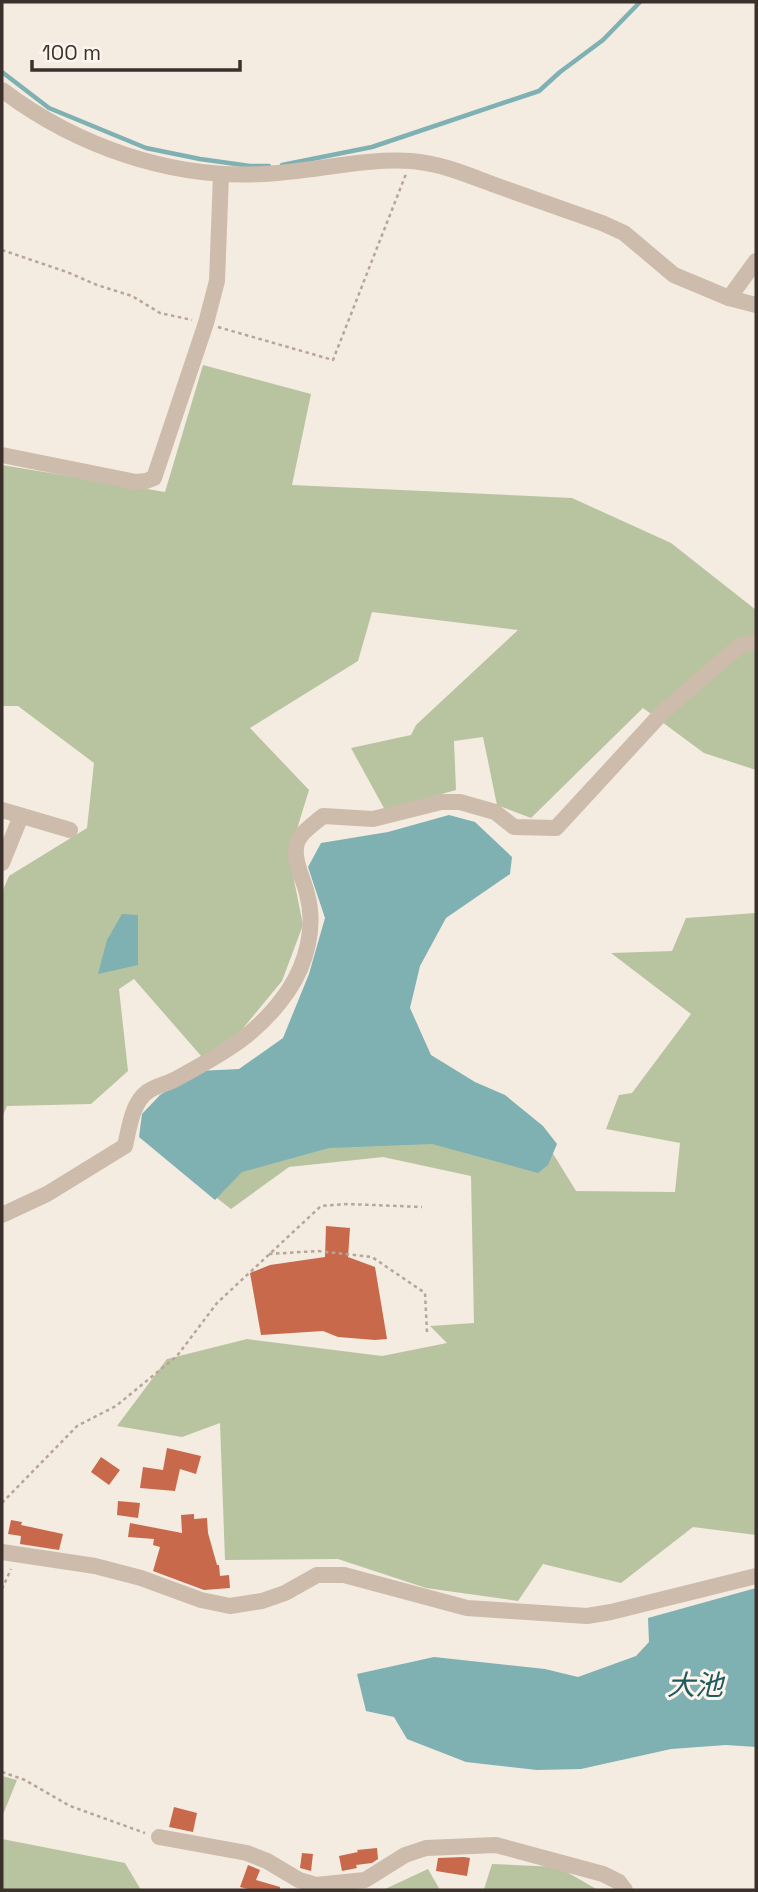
<svg xmlns="http://www.w3.org/2000/svg" width="758" height="1892" viewBox="0 0 758 1892" font-family="'Space Grotesk','Noto Sans JP',sans-serif">
  <style>
    .green { fill: #b8c4a0 }
    .water { fill: #7fb0b2 }
    .lines { fill: none; stroke-linecap: round; stroke-linejoin: round }
    .stream { stroke: #7fb0b2; stroke-width: 4.5 }
    .building { fill: #c8694b }
    .path { stroke: #b9a596; stroke-width: 2.5; stroke-dasharray: 3.5 3.5; stroke-linecap: butt }
    .minor { stroke: #cdbbac; stroke-width: 16 }
    .labels { text-anchor: middle; dominant-baseline: central; stroke-width: 6; stroke-linejoin: round; paint-order: stroke }
    .water-label { font-size: 28px; font-style: italic; fill: #1f5a5e; stroke: #fbf5ee }
  </style>
  <rect width="100%" height="100%" fill="#f4ebe1"/>
  <g class="green">
    <path d="M203,365L311,394L292,485L572,498L671,543L756,610V770L704,753L643,708L531,818L497,805L483,737L454,741L456,790L385,810L351,748L411,735L416,725L518,630L372,612L358,661L250,728L309,790L289,855L303,925L282,981L235,1038L202,1057L134,979L119,989L128,1071L91,1104L7,1106L2,1118V892L9,876L87,828L94,763L18,706H2V465L165,492Z"/>
    <path d="M756,913V1535L693,1527L621,1583L543,1564L518,1601L426,1588L338,1559L225,1560L220,1423L182,1437L117,1426L167,1359L247,1339L382,1356L447,1343L430,1326L474,1323L471,1176L383,1157L289,1167L231,1209L209,1192L270,1139L426,1126L552,1152L576,1191L675,1192L680,1143L606,1129L619,1095L632,1093L691,1014L611,953L672,951L686,918Z"/>
    <path d="M2,1776L17,1780L2,1817Z"/>
    <path d="M2,1839L125,1863L141,1890H2Z"/>
    <path d="M492,1864L558,1867L598,1890H445L484,1889Z"/>
    <path d="M428,1869L440,1890H383Z"/>
  </g>
  <g class="water">
    <path d="M449,815L475,822L512,857L510,874L446,918L420,966L410,1008L431,1055L475,1082L505,1095L543,1126L557,1144L548,1165L538,1173L432,1144L329,1148L242,1172L215,1200L139,1137L142,1114L160,1095L198,1071L239,1069L283,1038L309,974L325,918L308,867L321,843L388,832Z"/>
    <path d="M122,914L138,915V965L98,974L107,940Z"/>
    <path d="M756,1588V1747L726,1745L671,1749L581,1769L537,1770L466,1762L407,1739L394,1717L366,1711L357,1674L434,1657L545,1669L578,1677L636,1656L649,1642L648,1618Z"/>
  </g>
  <g class="lines">
    <g class="stream">
      <path d="M2,72L49,108L146,148L200,159L250,166H269"/>
      <path d="M282,165L372,147L539,91L560,72L603,40L640,2"/>
    </g>
  </g>
  <g class="building">
    <path d="M326,1226L350,1228L348,1257L375,1267L387,1339L375,1340L338,1337L323,1331L261,1335L250,1273L270,1265L325,1257Z"/>
    <path d="M167,1448L201,1456L196,1474L180,1469L175,1491L140,1488L143,1467L163,1470Z"/>
    <path d="M101,1457L120,1470L109,1485L91,1472Z"/>
    <path d="M118,1501L140,1503L138,1518L117,1515Z"/>
    <path d="M194,1514V1519L207,1518L208,1533L217,1565H219L220,1576L229,1575L230,1588L204,1590L153,1571L160,1547L153,1545L154,1539L128,1537L130,1523L182,1533L181,1515Z"/>
    <path d="M11,1520L22,1522L21,1525L63,1534L59,1550L20,1544L21,1536L8,1534Z"/>
    <path d="M174,1807L197,1813L193,1832L169,1827Z"/>
    <path d="M377,1848L378,1859L372,1863L356,1865L357,1868L342,1871L339,1856L358,1852L357,1850Z"/>
    <path d="M302,1853L313,1854L311,1871L300,1868Z"/>
    <path d="M464,1857L470,1858L467,1876L436,1871L438,1858Z"/>
    <path d="M248,1865L260,1870L256,1880L280,1887V1890H252L240,1887Z"/>
  </g>
  <g class="lines">
    <g class="path">
      <path d="M2,250L67,272L97,285L132,296L160,313L192,320"/>
      <path d="M218,327L333,360L406,174"/>
      <path d="M269,1254L318,1251L372,1257L425,1293L427,1332"/>
      <path d="M2,1503L77,1426L116,1406L177,1356L217,1303L321,1206L348,1204L422,1207"/>
      <path d="M2,1589L11,1569"/>
      <path d="M2,1772L25,1780L70,1806L145,1833"/>
    </g>
    <g class="minor">
      <path d="M2,90C76,146 170,179 263,174C313,172 361,158 411,161C439,163 466,174 492,184C529,197 565,210 602,223L624,233L674,275L729,298L756,305"/>
      <path d="M729,298L756,261"/>
      <path d="M2,455L136,482L146,481L154,478L206,323L217,281L221,175"/>
      <path d="M2,810L70,830"/>
      <path d="M2,863L21,816"/>
      <path d="M2,1215L47,1194L125,1146C129,1129 132,1103 147,1092C155,1086 167,1084 176,1079C222,1054 258,1035 288,991C307,963 316,926 307,894C304,879 294,864 296,848C297,834 313,825 323,816L373,819L441,802H460L495,812L514,827L556,828L662,713L739,646L756,642"/>
      <path d="M2,1552L95,1566L141,1578L201,1600L230,1606L262,1601L285,1593L317,1575H344L467,1608L587,1616L611,1612L756,1576"/>
      <path d="M159,1837L247,1853L267,1861L299,1880L316,1885L365,1880L405,1855L426,1848L496,1845L603,1874L619,1882L625,1890"/>
    </g>
  </g>
  <g class="labels">
    <g class="water-label">
      <text x="695" y="1685">大池</text>
    </g>
  </g>
  <rect width="758" height="1892" fill="none" stroke="#3b302b" stroke-width="7"/>
  <path d="M32 60v10h208v-10" fill="none" stroke="#3b302b" stroke-width="3.5"/>
  <text x="42" y="60" font-size="21" fill="#3b302b" stroke="#fbf5ee" stroke-width="5" paint-order="stroke">100 m</text>
</svg>
